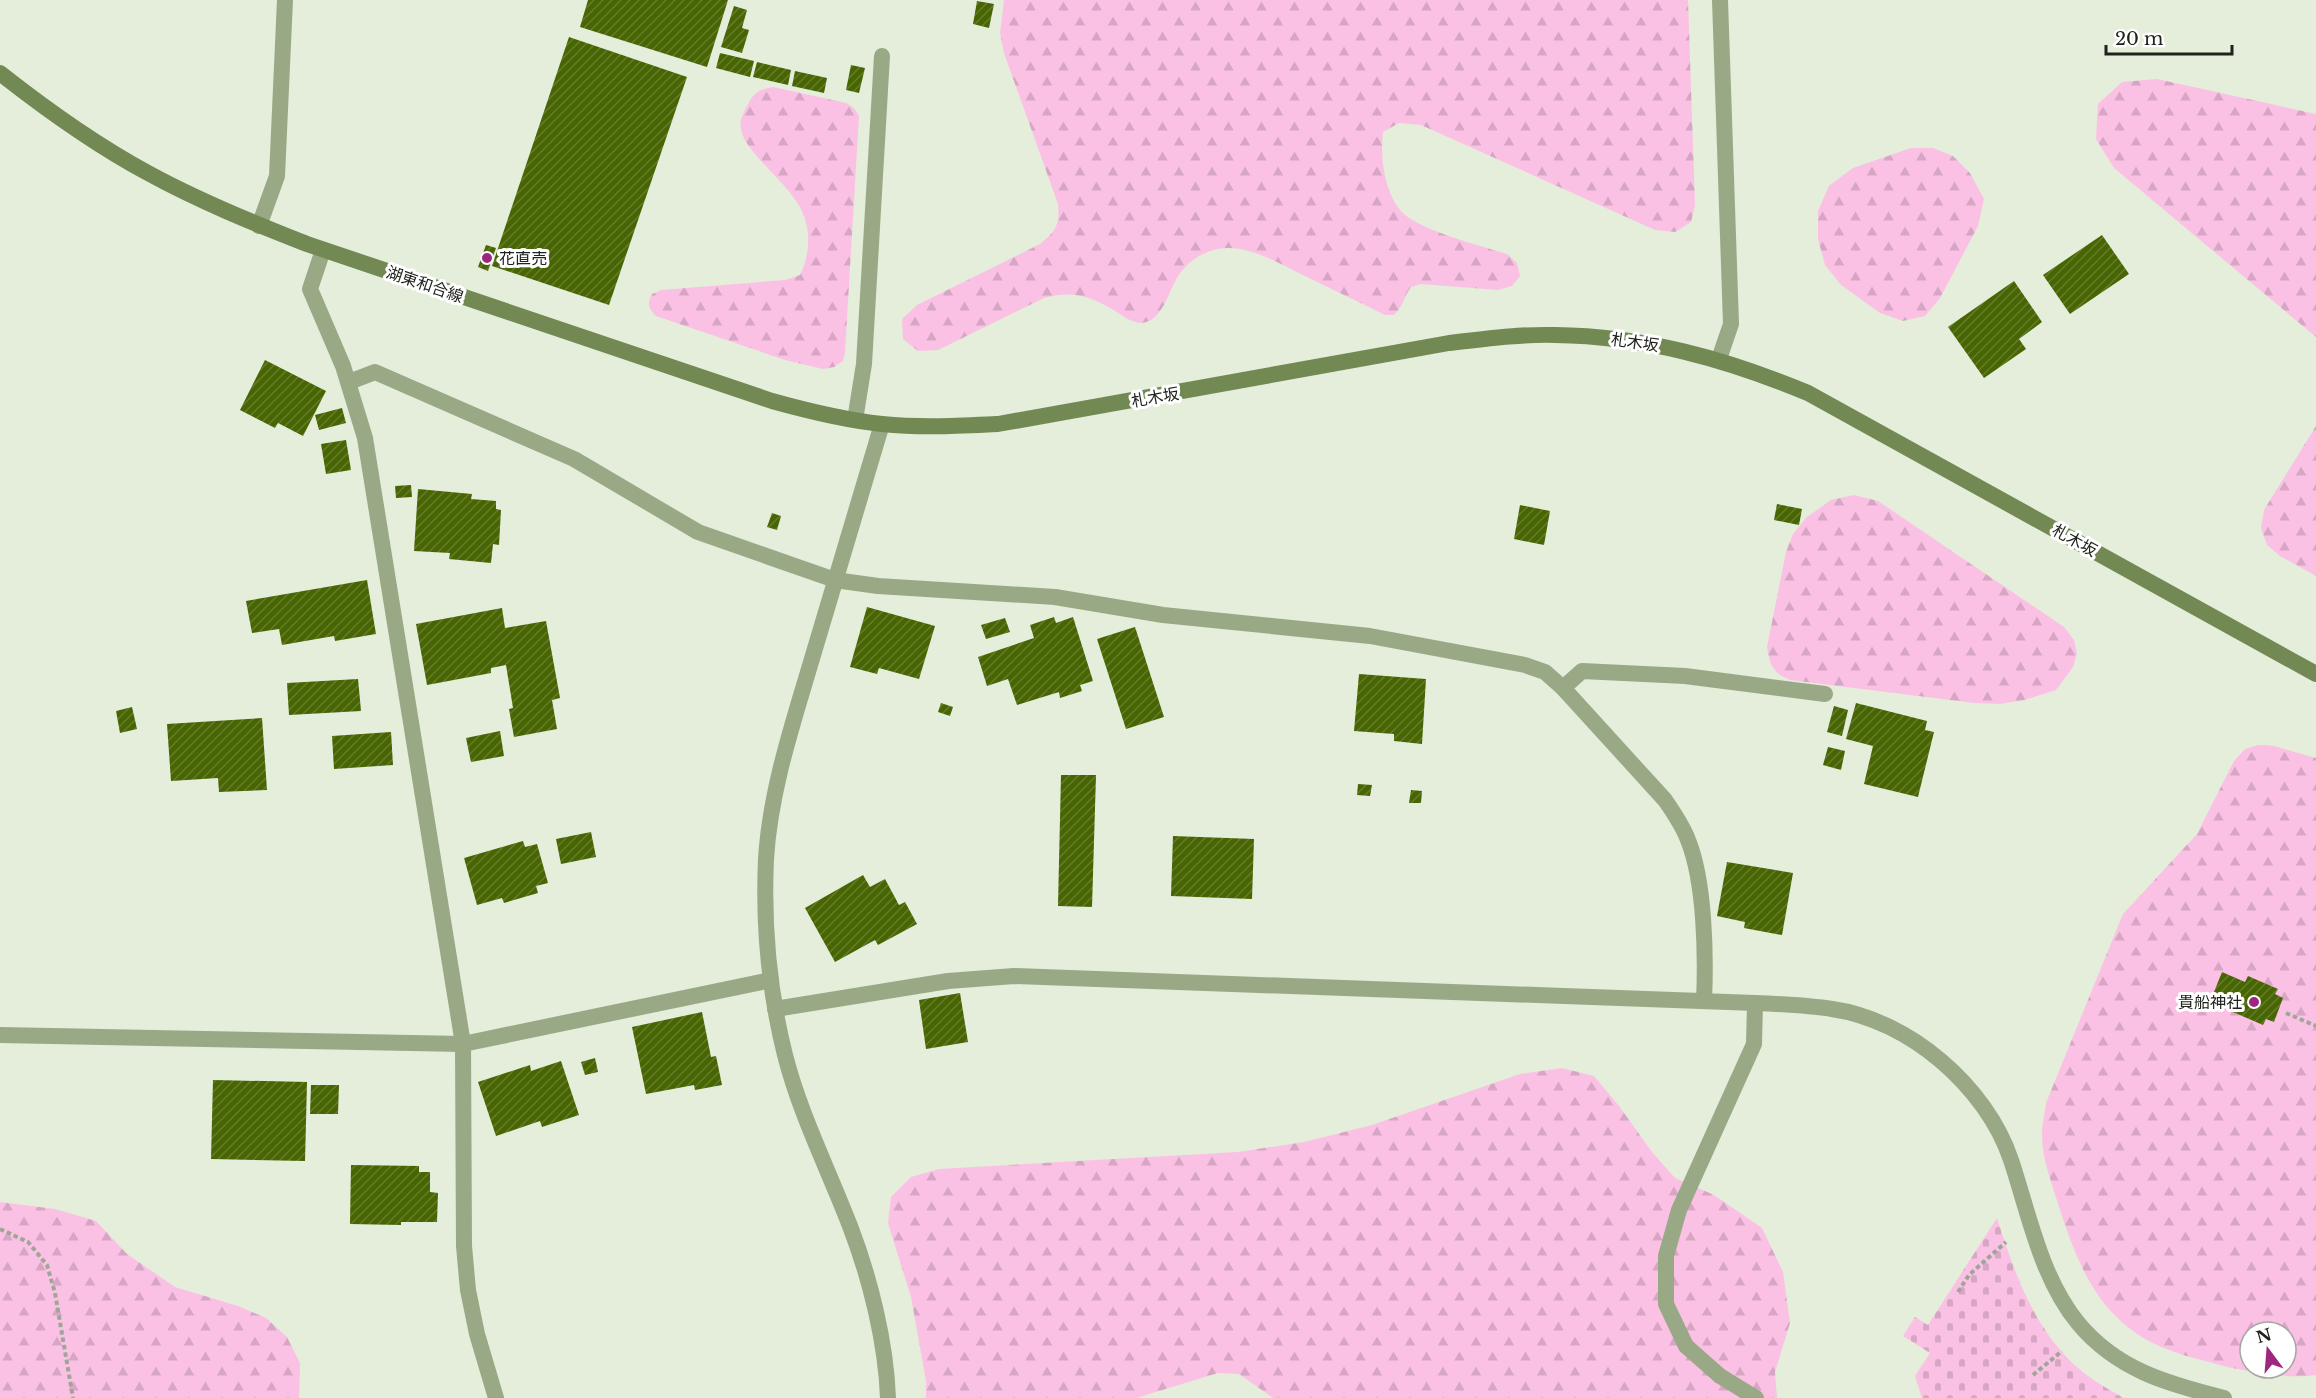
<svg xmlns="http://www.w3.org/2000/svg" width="2316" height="1398" viewBox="0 0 2316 1398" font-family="'Libre Baskerville','Noto Sans JP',serif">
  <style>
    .forest { fill: url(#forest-firs); fill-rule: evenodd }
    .cemetery { fill: url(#cemetery-stones) }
    .building { fill: url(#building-hatch) }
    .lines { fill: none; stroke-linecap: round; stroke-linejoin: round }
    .path { stroke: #9fa698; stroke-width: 4; stroke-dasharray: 4.5 3; stroke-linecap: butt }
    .service { stroke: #99a985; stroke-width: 16 }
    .minor { stroke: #99a985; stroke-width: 16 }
    .tertiary { stroke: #99a985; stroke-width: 16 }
    .secondary { stroke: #728953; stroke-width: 16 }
    .poi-dot { fill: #9e267f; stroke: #fff; stroke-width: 2 }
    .labels { text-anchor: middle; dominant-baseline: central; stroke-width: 6; stroke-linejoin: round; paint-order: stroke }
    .poi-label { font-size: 16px; fill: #20231c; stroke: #fff; text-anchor: start }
    .street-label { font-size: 16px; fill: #20231c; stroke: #fff }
  </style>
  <defs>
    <pattern id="forest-firs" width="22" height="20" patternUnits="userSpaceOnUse" patternTransform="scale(1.5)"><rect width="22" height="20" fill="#fbc1e5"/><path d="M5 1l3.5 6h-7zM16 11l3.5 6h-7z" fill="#d7a6c4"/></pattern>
    <pattern id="cemetery-stones" width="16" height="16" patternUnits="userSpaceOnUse" patternTransform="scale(1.5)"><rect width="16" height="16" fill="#fbc1e5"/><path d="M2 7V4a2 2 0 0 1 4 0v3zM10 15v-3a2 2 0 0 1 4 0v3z" fill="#d7a6c4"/></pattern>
    <pattern id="building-hatch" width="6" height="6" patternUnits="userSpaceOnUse" patternTransform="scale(1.5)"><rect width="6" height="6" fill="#476501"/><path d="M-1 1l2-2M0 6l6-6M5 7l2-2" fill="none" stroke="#647b30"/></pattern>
  </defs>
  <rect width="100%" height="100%" fill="#e5eddb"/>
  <g class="forest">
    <path d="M1004,0H1688L1695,205L1691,222L1675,232L1655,230L1421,125L1399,123L1383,132C1380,157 1384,191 1401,211C1417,230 1482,246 1507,254L1517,263L1520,276L1512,286L1498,290L1421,284L1411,287C1404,296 1403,307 1394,315H1385C1358,302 1330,288 1303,275C1280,264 1256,249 1230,248C1209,247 1187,260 1177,278C1168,293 1162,321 1142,323C1133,323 1124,317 1117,312C1090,296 1074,290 1044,298L938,350L918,351L903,339L902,319L917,305L1040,244C1056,231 1060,225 1058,204L1004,53L1000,33Z"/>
    <path d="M2157,79L2316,114V337L2114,168L2096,139L2098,104L2122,82Z"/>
    <path d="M773,87L846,103L854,108L859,116L845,352L843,361L834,367L823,369L785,360L656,316C648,308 647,303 652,294L661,290L785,280L800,275C809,257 811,235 804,216C794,186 747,156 741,130C739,120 744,112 748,104C754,92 761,89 773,87Z"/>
    <path d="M1911,148H1933L1953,156L1970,173L1984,199L1978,226L1940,298L1925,316L1903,321L1880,313L1841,285L1825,265L1818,239V211L1829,186L1853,168Z"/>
    <path d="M2316,426V576L2280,556L2267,545L2261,528L2264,510Z"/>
    <path d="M1854,495L1878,501L2064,627L2074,640L2077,653L2073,667L2056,690L2024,700L2000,704L1974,703L1790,680C1772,672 1770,666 1767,647L1786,552L1793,534L1807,517L1831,500Z"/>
    <path d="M2258,745L2274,746L2316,758V1375C2283,1379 2248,1372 2216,1364C2198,1359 2177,1354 2159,1346C2100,1319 2079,1268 2060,1210C2053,1186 2042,1161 2042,1135C2042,1124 2045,1113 2046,1103L2123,914L2197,834L2234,761L2245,749ZM2250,1332H2286V1368H2250Z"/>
    <path d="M1562,1068L1594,1076L1619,1106L1652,1152L1675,1178L1714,1195L1762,1228L1783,1272L1790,1323L1775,1372L1777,1398H1273L1239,1374L1218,1373L1136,1398H926V1381L911,1297L888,1223L891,1197L911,1177L939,1169L1238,1152L1304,1142L1372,1125L1520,1074Z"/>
    <path d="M0,1202L55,1209L96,1221L127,1254L175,1287L238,1306L266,1318L287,1337L300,1363L299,1398H0Z"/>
  </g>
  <path class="cemetery" d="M1997,1218C2016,1278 2038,1341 2092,1379C2102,1386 2114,1392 2124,1398H1922L1915,1376L1930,1353L1903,1336L1915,1317L1928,1325Z"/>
  <g class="building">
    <path d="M588,0H728L707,67L580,27Z"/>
    <path d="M977,1L994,4L989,28L973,24Z"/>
    <path d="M734,6L747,10L742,28L749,30L742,53L721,47Z"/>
    <path d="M569,37L687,77L609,305L492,266Z"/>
    <path d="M720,53L754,61L750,77L716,68Z"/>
    <path d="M757,62L791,70L788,85L753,77Z"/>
    <path d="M851,65L865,68L859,93L846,90Z"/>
    <path d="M795,71L827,78L824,93L792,86Z"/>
    <path d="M2102,235L2129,274L2070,314L2043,275Z"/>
    <path d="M486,245L496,248L488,271L478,267Z"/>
    <path d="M2014,281L2042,322L2019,339L2026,349L1984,378L1948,327Z"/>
    <path d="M265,360L326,391L303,436L278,423L275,428L240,410Z"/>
    <path d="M342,408L346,423L319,430L315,415Z"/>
    <path d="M346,440L351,470L326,474L321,444Z"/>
    <path d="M411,485L412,497L396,498L395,486Z"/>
    <path d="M418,489L472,494L471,499L496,501V509L501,510L499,545L493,544L491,563L449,559L450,553L414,551Z"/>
    <path d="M1777,504L1802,509L1799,525L1774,520Z"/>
    <path d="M1520,505L1550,511L1544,545L1514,539Z"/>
    <path d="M772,513L781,516L777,530L767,527Z"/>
    <path d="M367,580L376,634L335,641L334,636L282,645L279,629L252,633L246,601Z"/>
    <path d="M867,607L935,626L919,679L879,668L877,674L850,667Z"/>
    <path d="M502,608L505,628L546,621L560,698L552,700L557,729L514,737L509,709L513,708L506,665L491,668V673L427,685L416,624Z"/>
    <path d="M1054,617L1056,623L1073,617L1093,681L1080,685L1082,691L1060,698L1059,692L1017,705L1008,679L987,686L978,657L1034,638L1030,625Z"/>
    <path d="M1005,618L1010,632L986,639L981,625Z"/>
    <path d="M1135,627L1164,717L1126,729L1097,639Z"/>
    <path d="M1359,674L1426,679L1422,744L1394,741V734L1354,731Z"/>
    <path d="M358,679L361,711L289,715L287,683Z"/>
    <path d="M941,703L953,707L950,716L938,712Z"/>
    <path d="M1856,703L1927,721L1925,730L1934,732L1918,797L1864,784L1873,746L1846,739Z"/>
    <path d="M1834,706L1848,710L1842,736L1827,732Z"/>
    <path d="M132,707L137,729L120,733L116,711Z"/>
    <path d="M262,718L267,790L219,792L218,778L171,781L167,724Z"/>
    <path d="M500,731L504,756L471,762L466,738Z"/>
    <path d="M391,732L393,765L334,769L332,736Z"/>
    <path d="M1828,747L1845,751L1841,770L1823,765Z"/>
    <path d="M1061,775H1096L1092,907L1058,906Z"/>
    <path d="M1358,784L1372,785L1370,796L1357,795Z"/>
    <path d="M1411,790L1422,791L1421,803H1409Z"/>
    <path d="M591,832L596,857L561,864L556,839Z"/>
    <path d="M1173,836L1254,839L1252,899L1171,896Z"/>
    <path d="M523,841L525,847L537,844L548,883L536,886L538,893L504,903L502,898L477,905L464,858Z"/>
    <path d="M1727,862L1793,873L1782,935L1744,928L1745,922L1717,916Z"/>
    <path d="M863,875L870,887L885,879L899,905L905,902L917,924L878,945L875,940L835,962L805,908Z"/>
    <path d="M2222,972L2245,982L2248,976L2278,989L2275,994L2283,998L2274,1022L2266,1019L2263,1025L2233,1012L2236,1006L2212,997Z"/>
    <path d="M960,993L968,1042L926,1049L919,1000Z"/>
    <path d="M702,1012L711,1057L716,1056L722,1085L695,1090L694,1085L646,1094L632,1027Z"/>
    <path d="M595,1058L598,1072L585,1075L581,1062Z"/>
    <path d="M561,1061L579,1115L542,1127L540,1121L496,1136L478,1082L530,1065L531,1071Z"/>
    <path d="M213,1080L307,1082L305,1161L211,1159Z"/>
    <path d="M311,1085H339L338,1114H310Z"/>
    <path d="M351,1165L419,1166V1172H430V1192L438,1193L437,1222H401V1225L350,1224Z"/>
  </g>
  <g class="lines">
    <g class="path">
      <path d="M2286,1013L2316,1026"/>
      <path d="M0,1229L28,1242L47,1265L55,1293L73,1398"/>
      <path d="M1958,1292L1969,1275L2006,1242"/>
      <path d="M2033,1375L2062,1351"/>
    </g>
    <path class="service" d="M855,420L864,364L882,56"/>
    <g class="minor">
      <path d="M259,226L277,176L285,0"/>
      <path d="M323,250L310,289L343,366L365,438L463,1044L464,1246L468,1290L477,1334L496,1398"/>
      <path d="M349,382L375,372L574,459L698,532L835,580L878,586L1055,597L1163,615L1370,636L1525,665L1545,672L1563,688L1665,800C1674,813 1683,826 1688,840C1705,882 1706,956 1704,1001"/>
      <path d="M1563,688L1582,671L1685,676L1825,694"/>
      <path d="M1755,1003L1754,1044L1679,1210L1666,1256V1304L1686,1346L1720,1376L1756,1398"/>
      <path d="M775,1009L948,981L1014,976L1755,1003C1781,1004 1807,1005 1832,1009C1909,1020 1986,1086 2011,1160C2029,1214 2041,1278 2078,1323C2117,1370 2168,1384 2224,1398"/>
      <path d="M0,1035L463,1044L771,980"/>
    </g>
    <g class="tertiary">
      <path d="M1719,359L1731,324L1720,0"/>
      <path d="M882,424C858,503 835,583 811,662C792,726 770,792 766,859C763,925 769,991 785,1055C800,1114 828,1169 850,1226C870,1278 886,1342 888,1398"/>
    </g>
    <path class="secondary" d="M0,73C47,110 96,145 148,173C199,201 253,223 307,244L772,401C808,411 844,420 882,424C921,428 959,426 998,424L1449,343C1484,339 1519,334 1555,335C1644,336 1726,359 1808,393L2316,674"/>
  </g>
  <g class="poi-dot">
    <circle cx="487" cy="258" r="6"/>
    <circle cx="2254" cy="1002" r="6"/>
  </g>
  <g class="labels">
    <g class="poi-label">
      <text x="499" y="258">花直売</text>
      <text x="2242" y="1002" text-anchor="end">貴船神社</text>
    </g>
    <g class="street-label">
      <text transform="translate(425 284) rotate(19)">湖東和合線</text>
      <text transform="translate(1635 342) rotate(8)">札木坂</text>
      <text transform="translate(1155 397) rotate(-10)">札木坂</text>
      <text transform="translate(2075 540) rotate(29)">札木坂</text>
    </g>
  </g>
  <g transform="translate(2268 1350) rotate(344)"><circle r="28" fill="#ffffff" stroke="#a6a7a4" stroke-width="1.5"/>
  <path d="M0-4.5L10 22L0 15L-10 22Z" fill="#9e267f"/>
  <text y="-9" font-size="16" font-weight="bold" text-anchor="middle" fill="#20231c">N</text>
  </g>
  <path d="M2106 45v9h126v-9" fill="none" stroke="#20231c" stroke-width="3"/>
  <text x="2115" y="45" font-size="18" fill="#20231c" stroke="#ffffff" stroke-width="4.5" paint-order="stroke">20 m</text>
</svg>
